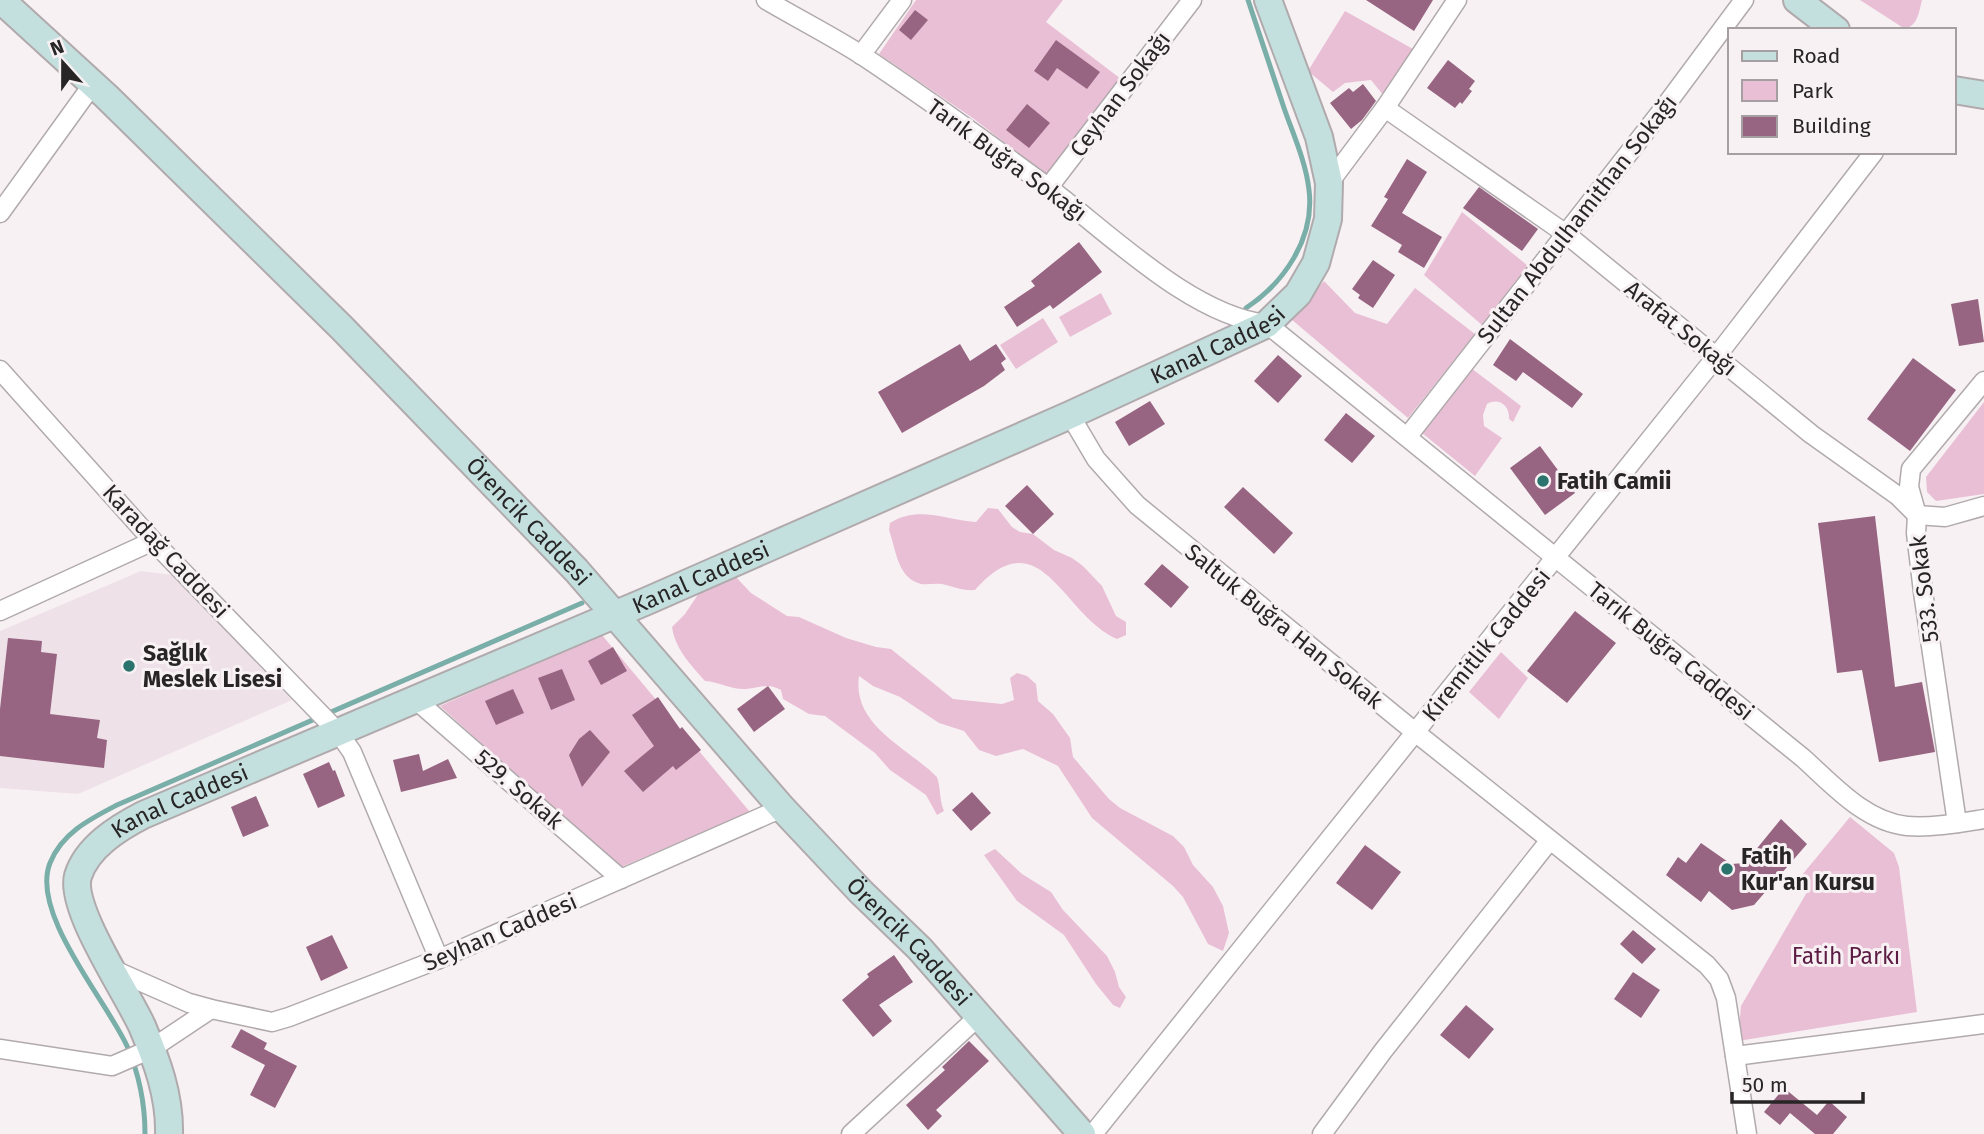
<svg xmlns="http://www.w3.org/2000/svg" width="1984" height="1134" viewBox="0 0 1984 1134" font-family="'Fira Sans',sans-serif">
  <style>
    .built { fill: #efe1e8 }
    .green { fill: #e9bfd5 }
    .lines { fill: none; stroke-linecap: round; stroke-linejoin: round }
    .stream { stroke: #7aaea8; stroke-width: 5 }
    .building { fill: #976581 }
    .street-casing { stroke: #b1aaad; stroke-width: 21 }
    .secondary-casing { stroke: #b1aaad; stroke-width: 30 }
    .street { stroke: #fff; stroke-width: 18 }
    .secondary { stroke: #c3e0de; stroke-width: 26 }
    .poi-dot { fill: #2b746e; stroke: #f8f1f4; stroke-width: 2.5 }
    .labels { text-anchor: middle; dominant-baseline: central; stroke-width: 6; stroke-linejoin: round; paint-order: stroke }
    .street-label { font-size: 23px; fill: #282526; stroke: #f8f1f4 }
    .poi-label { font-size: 23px; font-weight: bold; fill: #282526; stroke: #f8f1f4; text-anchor: start }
    .park-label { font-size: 23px; fill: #5c1c44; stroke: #f8f1f4 }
  </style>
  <rect width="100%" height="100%" fill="#f8f1f4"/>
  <path class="built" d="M141,571L172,575L292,700L78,794L0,788V631Z"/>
  <g class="green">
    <path d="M916,0H1063L1046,22L1125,82L1049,177L974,119L879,54Z"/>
    <path d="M1860,0H1922C1919,12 1918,25 1905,29Z"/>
    <path d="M1345,11L1413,49L1384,96L1371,80L1345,83L1333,92L1308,71Z"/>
    <path d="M1462,212L1528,266L1482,325L1424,275Z"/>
    <path d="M1324,281L1355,313L1387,324L1415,288L1475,334L1408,418L1291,319Z"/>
    <path d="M1101,293L1112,314L1070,337L1059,317Z"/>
    <path d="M1043,318L1058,342L1016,369L1000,345Z"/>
    <path d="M1471,368L1521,406L1513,422L1509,419C1510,406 1499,397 1487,404L1483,415L1484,426L1502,438L1475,476L1422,433Z"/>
    <path d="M1984,402V494L1936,501L1927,492L1926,477Z"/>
    <path d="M988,508L998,509L1012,527L1020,532L1033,534L1054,550L1072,558L1083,566L1102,586L1116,616L1126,622V635L1117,639C1062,615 1041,516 975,590C963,591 954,587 942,584C935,583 928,585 921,584C897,578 896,549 889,530L890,523C919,505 945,520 976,522Z"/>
    <path d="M735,576L751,593L787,616L799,617L846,638L876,647L891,649L953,699L1002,704L1014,700L1010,678L1017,673L1027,676L1036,684L1038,701L1053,714L1070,738L1073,757L1109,799L1120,808L1173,836L1184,847L1193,865L1213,887L1223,906L1229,933L1223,951L1208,944L1183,897L1173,886L1092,818L1058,766L1023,749L996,756L979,750L964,731L939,723L900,697L873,686L859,676C852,726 907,747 937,777C941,789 939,799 944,811L937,815L926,795L890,770L875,753L825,716L809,714L783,699L781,690C767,682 761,688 746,689C732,690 720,682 705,681C691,665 675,649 672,627L685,614L705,584Z"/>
    <path d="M602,635L750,812L619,868L440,706Z"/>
    <path d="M1501,652L1528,678L1499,719L1469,692Z"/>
    <path d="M1850,817L1894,853L1899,867L1917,1012L1738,1041L1741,1006L1807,892L1797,881Z"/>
    <path d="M995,849L1022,874L1051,892L1063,910L1107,956L1115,972L1119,987L1126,997L1120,1008L1113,1005L1096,984L1064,935L1017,901L984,855Z"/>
  </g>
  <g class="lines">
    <g class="stream">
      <path d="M1246,308C1284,283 1315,238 1309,190C1306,162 1293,134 1284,108C1272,72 1260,36 1248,0"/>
      <path d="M145,1134C145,1104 139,1074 127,1046C106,1000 30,913 50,863C62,833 90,819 117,805L582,603"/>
    </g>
  </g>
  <g class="building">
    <path d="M1366,0H1433L1414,31Z"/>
    <path d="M915,10L928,20L911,40L899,30Z"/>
    <path d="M1056,40L1100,72L1087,89L1057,68L1048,81L1034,71Z"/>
    <path d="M1448,60L1475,81L1469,89L1472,91L1462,104L1460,102L1455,108L1427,88Z"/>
    <path d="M1363,84L1376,101L1362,120L1351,129L1330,103L1349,88L1353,92Z"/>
    <path d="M1027,104L1050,123L1029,148L1006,130Z"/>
    <path d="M1407,159L1427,172L1402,213L1442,237L1424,268L1398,252L1402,245L1371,226L1388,199L1384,197Z"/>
    <path d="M1479,187L1538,229L1522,251L1463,208Z"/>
    <path d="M1079,242L1102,272L1053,309L1050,305L1017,327L1004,307L1035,286L1031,281Z"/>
    <path d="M1373,260L1395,275L1373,308L1358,298L1360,295L1352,289Z"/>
    <path d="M1978,299L1984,342L1959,346L1951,304Z"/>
    <path d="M1510,339L1583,394L1572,408L1523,372L1516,381L1493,365Z"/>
    <path d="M960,344L970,361L996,344L1006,359L1001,363L1005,370L984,386L902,433L878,392Z"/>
    <path d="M1278,355L1302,376L1278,403L1254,381Z"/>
    <path d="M1913,358L1956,390L1910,451L1867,419Z"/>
    <path d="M1150,401L1165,424L1129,446L1115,422Z"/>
    <path d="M1346,413L1375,436L1352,463L1324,440Z"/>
    <path d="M1540,446L1575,493L1545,515L1510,468Z"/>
    <path d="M1027,485L1054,514L1033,534L1005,506Z"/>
    <path d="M1243,487L1293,533L1274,554L1224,507Z"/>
    <path d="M1875,516L1895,687L1922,682L1935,752L1879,762L1862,670L1837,673L1818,523Z"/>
    <path d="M1162,564L1189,587L1171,608L1144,584Z"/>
    <path d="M1575,611L1616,643L1567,703L1527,671Z"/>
    <path d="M8,638L42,641L41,652L57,654L50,714L100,720L97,738L107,740L104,768L0,756V709Z"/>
    <path d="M613,647L627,671L601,685L588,661Z"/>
    <path d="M562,669L575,700L551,710L538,678Z"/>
    <path d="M768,686L785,709L754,732L737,709Z"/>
    <path d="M513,689L524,713L496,725L485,701Z"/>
    <path d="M658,697L680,729L682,727L701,750L676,770L673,766L643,792L624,771L654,746L632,715Z"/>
    <path d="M590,730L610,752L582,787L569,755L579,739Z"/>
    <path d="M419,754L423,771L448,759L457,778L401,792L393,760Z"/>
    <path d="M329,762L333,771L335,770L345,796L318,808L303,774Z"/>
    <path d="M972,792L991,813L971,831L952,810Z"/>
    <path d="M256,796L269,826L243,837L231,807Z"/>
    <path d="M1781,819L1807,844L1754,905L1732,910L1709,891L1701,902L1666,875L1678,857L1686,863L1701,843L1731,864L1745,863Z"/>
    <path d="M1365,845L1401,872L1372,910L1336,883Z"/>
    <path d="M1633,930L1656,949L1642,964L1620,944Z"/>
    <path d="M332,935L348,968L321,981L306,947Z"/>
    <path d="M894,955L913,982L879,1005L892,1021L873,1037L842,1000L869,977L867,974Z"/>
    <path d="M1633,972L1660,990L1641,1018L1614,999Z"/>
    <path d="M1466,1005L1494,1029L1469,1059L1440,1035Z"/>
    <path d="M241,1029L267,1043L264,1049L297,1066L275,1108L250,1095L265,1065L231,1047Z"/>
    <path d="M969,1041L989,1061L936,1110L942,1116L928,1130L906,1105L945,1070L942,1067Z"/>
    <path d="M1784,1088L1817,1115L1829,1101L1847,1117L1833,1134H1815L1790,1113L1780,1125L1764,1112Z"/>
  </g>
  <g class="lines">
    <defs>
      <g id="street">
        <path d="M766,0C798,19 832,36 863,56C926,98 988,143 1049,188C1109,233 1192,316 1267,324L1803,758C1832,784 1865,822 1907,826C1932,828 1959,823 1984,819"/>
        <path d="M861,55L902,0"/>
        <path d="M1385,108L1566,234L1811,434L1898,496L1917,515L1945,517L1984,506"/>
        <path d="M1329,183L1385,108L1457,0"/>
        <path d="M1048,188L1192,0"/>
        <path d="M0,213L93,84"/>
        <path d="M0,370L153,541L338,732L352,752L439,959"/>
        <path d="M1070,415L1096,459L1137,505L1415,732L1707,965L1719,979L1726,998L1747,1134"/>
        <path d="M1408,436L1660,113L1744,0"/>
        <path d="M0,611L153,541"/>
        <path d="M416,700L621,879"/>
        <path d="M1957,823L1923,592L1916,533L1917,515L1909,487L1911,469L1984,381"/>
        <path d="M112,969L189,1003L211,1009L272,1022L289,1017L439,959L782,808"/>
        <path d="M0,1049L112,1066L151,1049L211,1009"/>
        <path d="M1735,1056L1984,1024"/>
        <path d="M851,1134L979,1016"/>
        <path d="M1093,1134L1716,357L1874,152"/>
        <path d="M1322,1134L1383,1051L1550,840"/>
      </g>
      <g id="secondary">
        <path id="s1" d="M1,0L106,96L342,328L576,570L782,808L861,892L920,949L1082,1134"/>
        <path d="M1797,0L1836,30"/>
        <path d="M1954,90L1984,95"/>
        <path id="s2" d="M169,1134C170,1096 157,1061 142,1026C127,993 69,908 78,876C87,847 118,828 143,815L647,601L1070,415L1267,324L1298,294L1316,263L1328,219L1329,183L1319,137L1268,0"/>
      </g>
    </defs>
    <use href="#street" class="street-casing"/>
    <use href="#secondary" class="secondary-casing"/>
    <use href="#street" class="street"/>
    <use href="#secondary" class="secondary"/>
  </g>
  <g class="poi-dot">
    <circle cx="1543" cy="481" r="7"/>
    <circle cx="129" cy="666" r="7"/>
    <circle cx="1727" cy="869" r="7"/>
  </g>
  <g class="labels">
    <g class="street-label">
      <text transform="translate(1120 94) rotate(-53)">Ceyhan Sokağı</text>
      <text transform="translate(1007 160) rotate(36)">Tarık Buğra Sokağı</text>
      <text transform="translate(1577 219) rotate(-52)">Sultan Abdulhamithan Sokağı</text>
      <text transform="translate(1681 328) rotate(39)">Arafat Sokağı</text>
      <text stroke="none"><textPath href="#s2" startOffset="1542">Kanal Caddesi</textPath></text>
      <text stroke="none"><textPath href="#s1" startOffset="742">Örencik Caddesi</textPath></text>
      <text transform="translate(166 551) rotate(47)">Karadağ Caddesi</text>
      <text stroke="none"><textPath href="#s2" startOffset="975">Kanal Caddesi</textPath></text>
      <text transform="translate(1924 589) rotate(-97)">533. Sokak</text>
      <text transform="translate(1284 626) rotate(39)">Saltuk Buğra Han Sokak</text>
      <text transform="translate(1486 645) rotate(-51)">Kiremitlik Caddesi</text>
      <text transform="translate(1671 651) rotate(39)">Tarık Buğra Caddesi</text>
      <text transform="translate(519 789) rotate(41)">529. Sokak</text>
      <text stroke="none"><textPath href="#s2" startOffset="408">Kanal Caddesi</textPath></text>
      <text transform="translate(500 932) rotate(-23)">Seyhan Caddesi</text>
      <text stroke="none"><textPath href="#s1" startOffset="1309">Örencik Caddesi</textPath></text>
    </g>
    <g class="poi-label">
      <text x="1557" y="481">Fatih Camii</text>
      <text x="143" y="653">Sağlık<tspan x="143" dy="26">Meslek Lisesi</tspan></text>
      <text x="1741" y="856">Fatih<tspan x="1741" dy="26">Kur'an Kursu</tspan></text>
    </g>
    <g class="park-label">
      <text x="1846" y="956">Fatih Parkı</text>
    </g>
  </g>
  <rect x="1728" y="28" width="228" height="126" fill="#f8f1f4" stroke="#a59fa2" stroke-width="2"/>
  <rect x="1742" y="51" width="35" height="10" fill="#c3e0de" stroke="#a59fa2" stroke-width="2"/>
  <text x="1792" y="63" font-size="21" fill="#282526">Road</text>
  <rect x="1742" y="80" width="35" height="21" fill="#e9bfd5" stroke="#a59fa2" stroke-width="2"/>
  <text x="1792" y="98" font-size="21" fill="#282526">Park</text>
  <rect x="1742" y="116" width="35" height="21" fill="#976581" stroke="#a59fa2" stroke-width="2"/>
  <text x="1792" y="133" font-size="21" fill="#282526">Building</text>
  <g transform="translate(63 63) rotate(339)" stroke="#f8f1f4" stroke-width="5" paint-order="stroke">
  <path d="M0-5L12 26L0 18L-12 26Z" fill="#282526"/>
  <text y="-10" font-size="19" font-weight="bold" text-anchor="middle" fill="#282526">N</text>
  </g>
  <path d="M1732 1092v10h131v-10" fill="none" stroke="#282526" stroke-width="3.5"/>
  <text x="1742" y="1092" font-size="21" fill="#282526" stroke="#f8f1f4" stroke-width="5" paint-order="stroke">50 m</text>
</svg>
